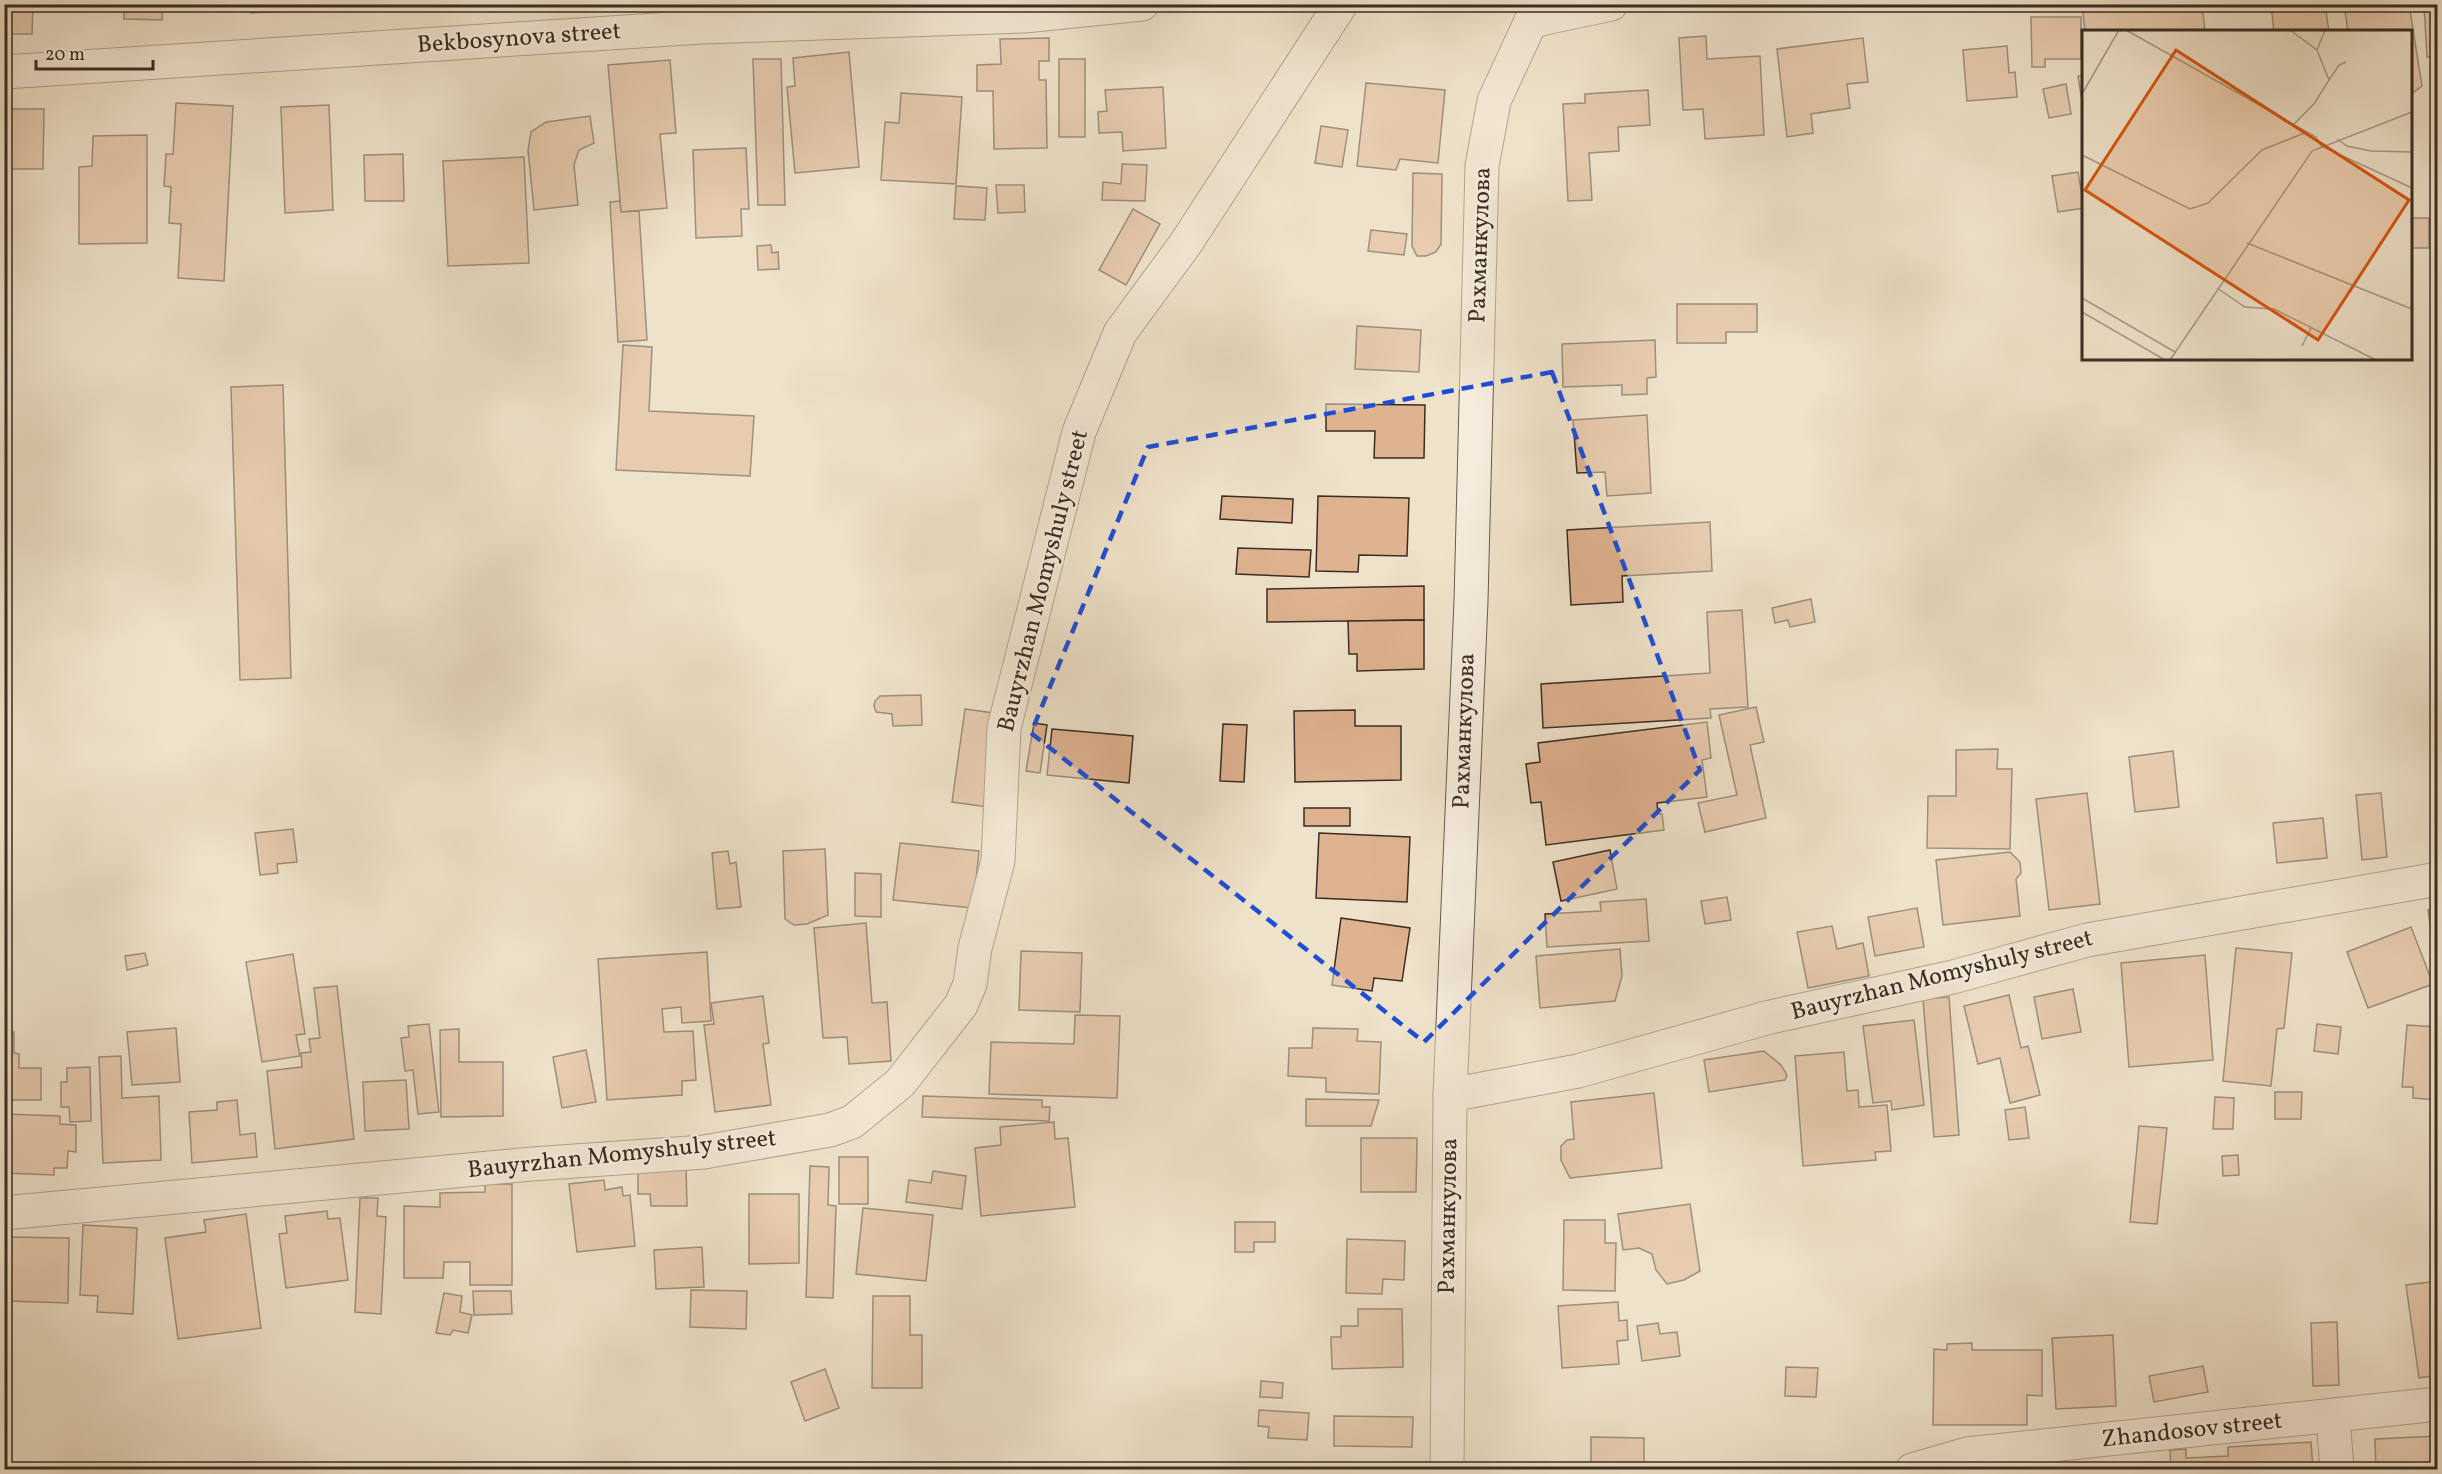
<svg xmlns="http://www.w3.org/2000/svg" width="2442" height="1474" viewBox="0 0 2442 1474" font-family="Vollkorn,serif">
  <style>
    .building { fill: #dfb290; stroke: #392d22; stroke-width: 1.5 }
    .lines { fill: none; stroke-linecap: round; stroke-linejoin: round }
    .minor-casing { stroke: #665a4c; stroke-width: 35 }
    .minor { stroke: #f5ecdd; stroke-width: 33 }
    .marked { fill: none; stroke: #1d4ed8; stroke-width: 4.5; stroke-dasharray: 12 8; stroke-linejoin: round }
    .labels { text-anchor: middle; dominant-baseline: central; stroke-width: 4.5; stroke-linejoin: round; paint-order: stroke }
    .street-label { font-size: 24px; fill: #392d22; stroke: #f5ecdd }
    .inset-road { fill: none; stroke: #a69a87; stroke-width: 1.5 }
    .view { fill: #d6550e; fill-opacity: 0.15; stroke: #d6550e; stroke-width: 3 }
    .inset-edge { fill: none; stroke: #392d22; stroke-width: 3 }
  </style>
  <rect width="100%" height="100%" fill="#efe2ca"/>
  <filter id="stains"><feTurbulence type="fractalNoise" baseFrequency=".00333" numOctaves="4"/><feColorMatrix values="0 0 0 0 .2 0 0 0 0 .09 0 0 0 0 .02 0 0 0 .5 -.17"/></filter>
  <radialGradient id="worn" r=".72"><stop offset=".6" stop-color="#630" stop-opacity="0"/><stop offset="1" stop-color="#630" stop-opacity=".3"/></radialGradient>
  <g class="building">
    <path d="M4,4H33L32,34H4Z"/>
    <path d="M124,4H163L162,20L124,19Z"/>
    <path d="M250,4H297V11L251,13Z"/>
    <path d="M305,4H360L361,8L305,9Z"/>
    <path d="M478,4H506V6L479,7Z"/>
    <path d="M2095,4H2202L2205,32H2085L2083,13Z"/>
    <path d="M2271,4H2325L2329,32H2274Z"/>
    <path d="M2344,4H2409L2422,86L2410,95V32H2348Z"/>
    <path d="M2424,4H2438V57H2427Z"/>
    <path d="M2031,17H2081V59H2045V67H2032Z"/>
    <path d="M1706,36L1707,59L1760,56L1764,135L1705,139L1703,109L1683,110L1679,38Z"/>
    <path d="M1049,38V61H1039V80H1046L1047,148L994,149L993,91H977V65L1001,64L1000,39Z"/>
    <path d="M1863,38L1868,82L1847,84L1850,108L1811,114L1813,133L1787,137L1777,49Z"/>
    <path d="M2007,46L2009,73L2015,72L2017,97L1967,101L1963,50Z"/>
    <path d="M849,52L859,167L795,173L787,87L795,86L793,58Z"/>
    <path d="M753,59H781L785,205H758Z"/>
    <rect x="1059" y="59" width="26" height="78"/>
    <path d="M670,60L676,133L660,134L667,208L621,212L608,65Z"/>
    <path d="M2084,75V107L2083,108L2078,76Z"/>
    <path d="M1366,83L1445,90L1438,163L1400,159L1396,170L1357,166Z"/>
    <path d="M2066,84L2071,114L2049,118L2043,89Z"/>
    <path d="M1163,87L1166,148L1123,151L1122,132L1099,133L1098,112L1107,111L1105,90Z"/>
    <path d="M1648,90L1650,125L1618,127L1619,151L1589,153L1592,200L1568,201L1563,104L1585,103V94Z"/>
    <path d="M901,93L962,97L956,184L881,180L885,122L899,123Z"/>
    <path d="M176,103L233,106L224,281L178,278L181,224L169,223L171,187L164,186L166,154H173Z"/>
    <path d="M329,105L333,210L285,213L281,107Z"/>
    <path d="M4,109H44L43,169H4Z"/>
    <path d="M590,116L594,143L579,150L574,165L578,205L534,210L528,150L531,132L546,122Z"/>
    <path d="M1321,126L1348,130L1342,167L1315,163Z"/>
    <path d="M147,135V243L79,244V167L92,166L93,136Z"/>
    <path d="M746,148L749,209H741L742,236L696,238L693,150Z"/>
    <path d="M403,154L404,201H365L364,155Z"/>
    <path d="M524,157L529,263L448,266L443,161Z"/>
    <path d="M1122,164L1147,165L1145,201L1102,200L1103,182L1121,184Z"/>
    <path d="M2078,172L2084,208L2058,212L2052,176Z"/>
    <path d="M1413,173L1442,174L1441,244L1436,252L1426,256H1417L1412,246Z"/>
    <path d="M996,185H1024L1025,212L998,213Z"/>
    <path d="M956,186L987,188L985,220L954,219Z"/>
    <path d="M620,201L621,212L639,211L647,340L618,342L610,202Z"/>
    <path d="M1133,209L1160,224L1126,285L1099,270Z"/>
    <rect x="2410" y="218" width="19" height="30"/>
    <path d="M1371,230L1407,234L1404,255L1368,251Z"/>
    <path d="M771,245L772,253L778,252L779,269L758,270L757,246Z"/>
    <path d="M1677,304H1757V332H1726V343H1677Z"/>
    <path d="M1357,326L1421,330L1419,372L1355,369Z"/>
    <path d="M1655,340L1656,377L1647,378V394L1622,395V385L1563,387L1562,344Z"/>
    <path d="M623,345L652,347L649,411L754,416L750,476L616,470Z"/>
    <path d="M283,385L291,678L240,680L231,387Z"/>
    <path d="M1326,404L1425,405L1424,458H1374L1375,431H1326Z"/>
    <path d="M1647,415L1651,493L1607,496L1605,472L1577,473L1573,420Z"/>
    <path d="M1222,496L1293,499L1292,523L1220,519Z"/>
    <path d="M1318,496L1409,498L1407,556L1359,555L1358,572L1316,571Z"/>
    <path d="M1710,522L1712,571L1622,576L1623,602L1571,605L1567,530Z"/>
    <path d="M1238,548L1311,550L1309,577L1236,574Z"/>
    <path d="M1424,586V620L1267,622V589Z"/>
    <path d="M1811,599L1815,622L1790,627L1788,620L1775,623L1772,608Z"/>
    <path d="M1742,610L1748,707L1710,709L1711,718L1543,728L1541,684L1710,673L1707,612Z"/>
    <path d="M1424,620V669L1357,671V654H1349L1348,621Z"/>
    <path d="M921,695L922,725L893,726L892,714L876,712L874,706L875,701L880,696Z"/>
    <path d="M1756,707L1764,742L1750,745L1766,818L1705,832L1698,803L1737,795L1719,715Z"/>
    <path d="M965,709L1001,714L988,807L952,802Z"/>
    <path d="M1355,710V726H1401V780L1295,782L1294,711Z"/>
    <path d="M1707,722L1711,758L1702,760L1707,797L1657,803L1658,814H1662L1664,830L1546,845L1541,802L1531,803L1526,764L1540,762L1538,743Z"/>
    <path d="M1034,723L1047,725L1040,773L1026,771Z"/>
    <path d="M1223,724L1247,725L1244,782L1220,781Z"/>
    <path d="M1052,729L1133,736L1129,783L1047,775Z"/>
    <path d="M1998,749L1997,769H2012L2010,849L1927,848L1928,796H1956V750Z"/>
    <path d="M2173,751L2179,807L2135,812L2129,757Z"/>
    <path d="M2087,793L2100,904L2049,910L2036,799Z"/>
    <path d="M2381,793L2387,857L2362,860L2356,795Z"/>
    <rect x="1304" y="808" width="46" height="18"/>
    <path d="M2323,818L2327,858L2277,863L2273,823Z"/>
    <path d="M293,829L297,862L277,864L278,873L260,875L255,833Z"/>
    <path d="M1319,833L1410,837L1407,902L1316,898Z"/>
    <path d="M900,843L979,851L973,908L893,900Z"/>
    <path d="M825,849L828,915L807,924L794,925L785,919L783,851Z"/>
    <path d="M1610,850L1617,889L1561,901L1553,862Z"/>
    <path d="M728,851L730,864L736,862L741,907L717,909L712,853Z"/>
    <path d="M2010,852L2020,862L2021,873L2016,879L2020,916L1943,925L1936,860Z"/>
    <path d="M855,873L881,874V917L855,916Z"/>
    <path d="M1727,897L1731,920L1705,924L1701,901Z"/>
    <path d="M1646,899L1649,941L1547,947L1545,914L1601,911L1600,902Z"/>
    <path d="M1917,908L1924,947L1875,956L1868,917Z"/>
    <path d="M2438,909V944H2433L2428,910Z"/>
    <path d="M1341,918L1410,928L1402,981L1374,978L1372,991L1332,985Z"/>
    <path d="M866,923L872,1003L887,1002L891,1061L849,1064L847,1037L823,1038L814,928Z"/>
    <path d="M1832,926L1837,949L1863,943L1869,976L1808,988L1797,932Z"/>
    <path d="M2411,927L2433,984L2368,1008L2347,952Z"/>
    <path d="M2236,948L2292,953L2284,1028L2277,1029L2271,1086L2223,1081Z"/>
    <path d="M1620,949L1622,976L1615,1001L1540,1008L1536,956Z"/>
    <path d="M1021,951L1082,953L1080,1012L1019,1010Z"/>
    <path d="M707,952L711,1021L682,1023L681,1007L662,1009L664,1032L693,1031L696,1080L682,1081V1095L607,1100L598,959Z"/>
    <path d="M145,953L148,965L127,970L125,956Z"/>
    <path d="M293,954L305,1034L296,1035L300,1056L262,1062L246,962Z"/>
    <path d="M2205,955L2213,1060L2129,1067L2121,963Z"/>
    <path d="M337,986L354,1139L275,1149L267,1071L302,1067L301,1053L311,1052L309,1039L320,1038L314,988Z"/>
    <path d="M2073,989L2081,1032L2042,1039L2034,997Z"/>
    <path d="M2009,995L2021,1048L2028,1046L2040,1095L2010,1103L2000,1058L1978,1064L1964,1006Z"/>
    <path d="M763,996L769,1043L763,1044L771,1105L715,1112L704,1025L714,1024L711,1003Z"/>
    <path d="M1949,997L1959,1135L1934,1137L1923,999Z"/>
    <path d="M1075,1015L1120,1016L1117,1098L989,1094L991,1042L1074,1044Z"/>
    <path d="M1914,1020L1924,1105L1892,1110L1891,1101L1873,1103L1863,1026Z"/>
    <path d="M429,1024L439,1112L418,1114L413,1070L405,1071L401,1038L409,1037L408,1026Z"/>
    <path d="M2317,1024L2341,1027L2338,1054L2314,1051Z"/>
    <path d="M2407,1025L2438,1027V1100L2413,1098V1087H2402Z"/>
    <path d="M176,1028L180,1082L132,1085L127,1032Z"/>
    <path d="M1313,1028L1358,1029L1357,1041L1381,1042L1379,1094L1326,1092V1078L1288,1076L1289,1048H1312Z"/>
    <path d="M459,1029V1062H503V1116L441,1117L440,1030Z"/>
    <path d="M4,1032H14V1053L19,1054V1068H41V1100H4Z"/>
    <path d="M586,1050L596,1102L562,1108L553,1057Z"/>
    <path d="M1764,1051L1781,1065L1787,1075L1785,1080L1709,1092L1704,1060Z"/>
    <path d="M1844,1052L1847,1091L1858,1090L1859,1107L1887,1105L1891,1151L1875,1152L1876,1160L1803,1166L1795,1056Z"/>
    <path d="M121,1056L122,1098L159,1096L161,1160L103,1163L99,1057Z"/>
    <path d="M90,1067L91,1121L70,1122L69,1107H61V1082H67V1068Z"/>
    <path d="M406,1080L409,1129L365,1131L363,1082Z"/>
    <path d="M2275,1092H2302L2301,1119H2275Z"/>
    <path d="M1654,1093L1662,1168L1570,1178L1561,1160V1146L1567,1140L1574,1139L1571,1102Z"/>
    <path d="M923,1096L1042,1100V1107H1050L1049,1121L922,1117Z"/>
    <path d="M2215,1097L2234,1098L2233,1129H2213Z"/>
    <path d="M1306,1099L1379,1100L1371,1126H1306Z"/>
    <path d="M237,1100L240,1135L255,1133L257,1157L192,1163L189,1112L217,1110V1102Z"/>
    <path d="M2025,1107L2029,1138L2009,1140L2005,1110Z"/>
    <path d="M5,1114L60,1116V1124L76,1125V1152L68,1151L67,1168H54V1175L4,1173Z"/>
    <path d="M1054,1122L1055,1139L1068,1138L1075,1207L981,1216L975,1148L1001,1145L1000,1127Z"/>
    <path d="M2139,1126L2167,1128L2157,1224L2130,1222Z"/>
    <path d="M1361,1138H1417L1416,1192H1361Z"/>
    <path d="M2238,1155L2239,1175L2223,1176L2222,1156Z"/>
    <rect x="839" y="1157" width="29" height="47"/>
    <path d="M810,1166L829,1167L828,1205L836,1206L833,1298L806,1297Z"/>
    <path d="M686,1167L687,1206H651L650,1194H638V1168Z"/>
    <path d="M933,1171L966,1176L962,1209L906,1202L909,1180L931,1183Z"/>
    <path d="M604,1180L605,1190L622,1187L623,1196L630,1195L635,1246L577,1252L569,1184Z"/>
    <path d="M485,1184H512V1285H470V1262H444L443,1278H404V1206L440,1207V1193L485,1192Z"/>
    <path d="M749,1194H799V1263L749,1264Z"/>
    <path d="M360,1198H378L377,1216L386,1217L381,1314L355,1312Z"/>
    <path d="M1690,1204L1700,1271L1684,1280L1667,1284L1656,1270L1652,1254L1639,1248L1623,1250L1618,1214Z"/>
    <path d="M863,1208L933,1215L926,1281L856,1274Z"/>
    <path d="M327,1211L328,1219L340,1218L348,1280L286,1288L279,1234L287,1233L285,1216Z"/>
    <path d="M246,1214L261,1328L178,1339L165,1238L206,1232L204,1220Z"/>
    <path d="M1564,1220H1605V1243H1616L1615,1291L1563,1290Z"/>
    <path d="M1235,1222H1275V1242H1254V1252H1235Z"/>
    <path d="M83,1225L137,1228L133,1314L97,1312L98,1296L80,1295Z"/>
    <path d="M10,1237L69,1238L68,1303L8,1301Z"/>
    <path d="M1347,1239L1405,1241L1404,1280L1383,1279L1382,1294L1346,1293Z"/>
    <path d="M702,1247L704,1287L656,1289L654,1250Z"/>
    <path d="M2438,1281V1375L2419,1378L2406,1285Z"/>
    <path d="M691,1290L747,1291L746,1329L690,1327Z"/>
    <path d="M473,1291H511L512,1314L474,1315Z"/>
    <path d="M444,1293L462,1296L460,1312L472,1315L468,1333L453,1330L450,1335L436,1333Z"/>
    <path d="M873,1296H910V1335H922V1388H872Z"/>
    <path d="M1618,1302L1619,1321L1627,1320L1628,1340L1617,1341L1619,1364L1562,1368L1558,1306Z"/>
    <path d="M1358,1309H1402L1403,1367L1332,1369L1331,1337H1341V1326H1358Z"/>
    <path d="M2337,1322L2339,1385L2313,1386L2311,1323Z"/>
    <path d="M1658,1323L1660,1334L1677,1332L1680,1356L1642,1361L1637,1326Z"/>
    <path d="M2113,1335L2116,1406L2056,1409L2052,1338Z"/>
    <path d="M1972,1343V1350H2042V1396L2027,1395V1425H1933L1934,1349L1947,1350V1344Z"/>
    <path d="M2203,1366L2208,1392L2154,1402L2149,1376Z"/>
    <path d="M1786,1367L1818,1368L1816,1397L1785,1396Z"/>
    <path d="M825,1369L839,1408L805,1421L791,1382Z"/>
    <path d="M1261,1381L1283,1383L1282,1398L1260,1397Z"/>
    <path d="M1259,1410L1309,1413L1307,1440L1268,1438L1269,1427L1258,1426Z"/>
    <path d="M1334,1416L1413,1417L1412,1447L1334,1446Z"/>
    <path d="M2438,1436V1470H2376L2375,1439Z"/>
    <path d="M1591,1437L1644,1438V1470H1591Z"/>
    <path d="M2311,1442L2313,1470H2171L2170,1450L2186,1449V1458L2228,1456V1447Z"/>
  </g>
  <g class="lines">
    <defs>
      <g id="minor">
        <path d="M1531,21L1611,4"/>
        <path d="M4,72L702,27L1024,16L1142,4"/>
        <path d="M1450,1095L1578,1071L1770,1017L1953,977L2087,940L2438,879"/>
        <path d="M4,1213L532,1164L704,1152L830,1130L852,1122L900,1083L961,1005L970,984L975,948L998,861L1004,728L1079,432L1120,333L1186,243L1341,4"/>
        <path d="M2333,1417L2337,1470"/>
        <path d="M1447,1470L1450,1095L1471,601L1482,166L1494,101L1531,21L1542,4"/>
        <path d="M1912,1470L1967,1454L2438,1404"/>
      </g>
    </defs>
    <use href="#minor" class="minor-casing"/>
    <use href="#minor" class="minor"/>
  </g>
  <path d="M0 0H2442V1474H0ZM1552,372L1700,770L1424,1042L1031,733L1148,447Z" fill="#efe2ca" fill-opacity=".55" fill-rule="evenodd"/>
  <path class="marked" d="M1552,372L1700,770L1424,1042L1031,733L1148,447Z"/>
  <g class="labels">
    <g class="street-label">
      <text transform="translate(519 39) rotate(-4)">Bekbosynova street</text>
      <text transform="translate(1481 245) rotate(-88)">Рахманкулова</text>
      <text transform="translate(1044 581) rotate(-76)">Bauyrzhan Momyshuly street</text>
      <text transform="translate(1465 731) rotate(-88)">Рахманкулова</text>
      <text transform="translate(1942 976) rotate(-14)">Bauyrzhan Momyshuly street</text>
      <text transform="translate(622 1155) rotate(-6)">Bauyrzhan Momyshuly street</text>
      <text transform="translate(1449 1216) rotate(-89)">Рахманкулова</text>
      <text transform="translate(2192 1431) rotate(-6)">Zhandosov street</text>
    </g>
  </g>
  <g transform="translate(2082 30)">
    <rect width="330" height="330" fill="#efe2ca"/>
    <path class="inset-road" d="M44,0L234,107L239,116L330,158M208,0L235,20L247,50L232,74L211,95M235,20L243,0M247,50L257,35L264,32M0,64L37,0M255,109L265,116L289,121L330,122M0,125L108,179L126,173L180,120L225,102M165,213L330,279M135,258L163,277L192,279L294,330M0,268L93,322M0,282L83,330M220,316L229,298M88,330L230,121L330,82"/>
    <path class="view" d="M94,20L327,170L236,310L3,160Z"/>
    <rect width="330" height="330" class="inset-edge"/>
  </g>
  <rect width="2442" height="1474" fill="none" stroke="#efe2ca" stroke-width="24"/>
  <rect x="6" y="6" width="2430" height="1462" fill="none" stroke="#392d22" stroke-width="3"/>
  <rect x="12" y="12" width="2418" height="1450" fill="none" stroke="#392d22" stroke-width="1.5"/>
  <path d="M36 60v9h117v-9" fill="none" stroke="#392d22" stroke-width="3"/>
  <text x="45" y="60" font-size="18" fill="#392d22" stroke="#f5ecdd" stroke-width="4.5" paint-order="stroke">20 m</text>
  <rect width="100%" height="100%" filter="url(#stains)"/>
  <rect width="100%" height="100%" fill="url(#worn)"/>
</svg>
